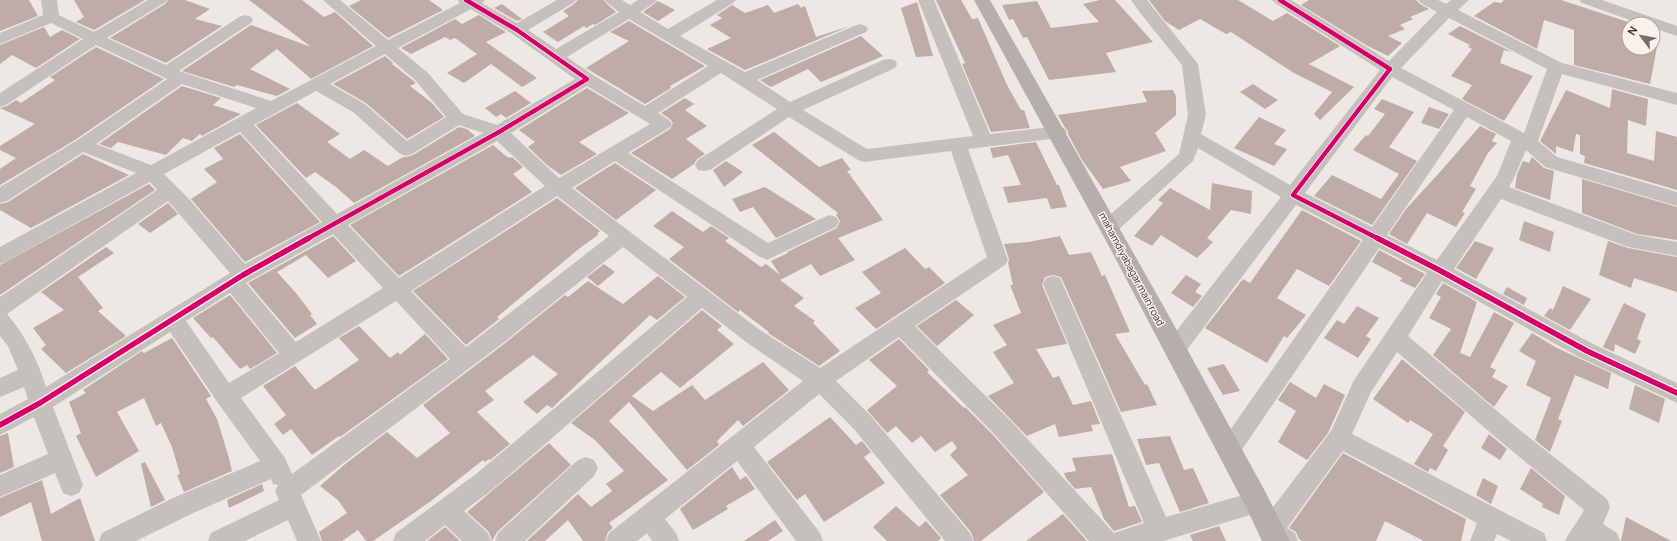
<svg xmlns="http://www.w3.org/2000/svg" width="1677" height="541" viewBox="0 0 1677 541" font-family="Manrope,sans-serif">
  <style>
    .building { fill: #bfaca6 }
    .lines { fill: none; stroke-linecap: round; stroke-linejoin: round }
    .minor { fill: #c6c0bc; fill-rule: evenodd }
    .major { fill: #b5aeab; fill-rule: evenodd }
    .cycleway-far1-casing { stroke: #f9f1eb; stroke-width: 6 }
    .cycleway-casing { stroke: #f9f1eb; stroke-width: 8 }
    .cycleway-far1 { stroke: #d6006c; stroke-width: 4.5 }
    .cycleway { stroke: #d6006c; stroke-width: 5.5 }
    .labels { text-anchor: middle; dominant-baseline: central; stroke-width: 3; stroke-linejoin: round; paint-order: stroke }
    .street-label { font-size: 10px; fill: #372d2a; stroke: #f9f1eb }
  </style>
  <rect width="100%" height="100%" fill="#ede8e3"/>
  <g class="building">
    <path d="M0,0H29L38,16L0,31Z"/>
    <path d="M74,0H145L94,30L76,22L84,17Z"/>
    <path d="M168,0H185L210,9L195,19L222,26L166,63L110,38L165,4Z"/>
    <path d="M249,0H302L324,17L335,12L373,46L311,79L277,49L250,69L290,89L277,96L237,85L234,87L182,71L251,25L311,47Z"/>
    <path d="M361,0H429L443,10L388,38L349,6Z"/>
    <path d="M578,0H603L616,12L595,25L593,24L586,28L584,26L558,42L543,32L569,16L563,11L574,4Z"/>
    <path d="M936,0H961L972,19L978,18L1007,85L1021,110H1024L1030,128L991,132L962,64L965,63Z"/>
    <path d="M1100,0H1115L1153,42L1106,53L1116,72L1049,80L1027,37L1023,38L1013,19L1009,20L1002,5L1037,1L1051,28L1099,22L1083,4Z"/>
    <path d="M1149,0H1238L1273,21L1287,13L1340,46L1309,64L1354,87L1320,120L1314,114L1332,92L1294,73L1231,32L1226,34L1200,19L1179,30L1165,21Z"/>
    <path d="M1309,0H1416L1420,4L1429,9L1410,17L1413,19L1400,25L1405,29L1388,36L1402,43L1388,56L1366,45L1301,5Z"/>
    <path d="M1504,0H1561L1628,22L1633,24H1629V48H1653V30L1656,31L1654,46L1657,47L1650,84L1574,65V30L1544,20L1537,49L1474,16L1494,2L1501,3Z"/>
    <path d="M658,1L675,10L658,21L643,12Z"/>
    <path d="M917,2L933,56L916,57L901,8Z"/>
    <path d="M502,4L522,19L517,21L494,8Z"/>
    <path d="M798,4L801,8L805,6L816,37L850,26L745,70L707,49L731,38L710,25L722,18L717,15L732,5L745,13L768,5L774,13Z"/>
    <path d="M479,15L506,32L486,42L537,78L522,87L491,64L464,83L447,73L477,54L455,38L450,40L445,37L411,54L401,48L455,19L462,24Z"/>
    <path d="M629,21L705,66L670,86L671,88L645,104L586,68L629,41L610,32Z"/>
    <path d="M1460,26L1512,52L1504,50L1500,63L1533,76L1504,121L1462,99L1472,85L1451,76L1472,49L1468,47L1470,45L1448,34Z"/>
    <path d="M44,27L50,37L62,30L80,39L36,68L12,55L0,64V45Z"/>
    <path d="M861,36L883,56L821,82L808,69L771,87L760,80Z"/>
    <path d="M96,47L164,79L75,140L0,185V169L16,158L0,150V146L35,124L0,108L7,106L16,100L21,103L55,80L50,77Z"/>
    <path d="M385,56L393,63L392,64L415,82L416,83L410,86L432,103L444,117L407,139L366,103L333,84Z"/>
    <path d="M1253,84L1265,92L1278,100L1265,109L1240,92Z"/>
    <path d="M182,86L221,98L213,105L241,114L202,136L200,134L192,141L183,138L166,155L118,142L111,148L99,144Z"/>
    <path d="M587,88L629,113L579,142L597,154L561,175L547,165L528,147L535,142L519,130Z"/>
    <path d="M1612,89L1648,99L1646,126L1628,120L1627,153L1654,161L1656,131L1677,137V190L1584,163L1585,156L1580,154V135L1576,134L1573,152L1556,146V154L1540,141L1566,90L1610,108Z"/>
    <path d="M1173,90L1176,96V115L1155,133L1166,151L1120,167L1131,181L1103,189L1082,160L1068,134V131L1064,126L1058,115L1147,102L1142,91Z"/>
    <path d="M515,91L531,103L506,118L501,114L496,117L485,108Z"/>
    <path d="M685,98L694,104L685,110L707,126L686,139L705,154L697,159L694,164L672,179L631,153L670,129L673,123L670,119L661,113Z"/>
    <path d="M1382,99L1414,112L1389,147L1417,161L1372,225L1314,196L1332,175L1381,199L1399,174L1353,150L1366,135L1368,136L1385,114L1374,109Z"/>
    <path d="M297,103L340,134L327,142L350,159L364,150L388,166L403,157H406L413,155L459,127L467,129L475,136L354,203L336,187L315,172L306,178L256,125Z"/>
    <path d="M1429,107L1449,114L1439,129L1421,123Z"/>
    <path d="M1259,117L1286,130L1274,144L1287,149L1274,166L1234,148Z"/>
    <path d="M1480,126L1496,134L1492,141L1497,143L1488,153L1470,186L1476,189L1462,212L1465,213L1456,227L1427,213L1407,244L1389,234L1406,209L1440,172Z"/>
    <path d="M774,132L819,167L842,158L851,170L847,171L883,220L838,238L855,260L820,276L811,264L780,280L804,298L794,306L815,321L813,323L840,351L819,366L768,333L769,332L740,310L738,312L669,259L684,247L653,226L672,211L703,232L711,226L729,238L725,241L761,267L766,264L780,275L771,261L788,253L787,252L837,228L840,221L836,215L838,213L752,145Z"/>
    <path d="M240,134L320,222L245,262L191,199L217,182L204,169L223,159L214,148Z"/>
    <path d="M1036,142L1057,185H1059L1067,207L1051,209L1047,198L1008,203L1003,187L1021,185L1008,155L993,158L990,148Z"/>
    <path d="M493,145L506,156L510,158L512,157L523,167L513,174L532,192L399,276L350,225Z"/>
    <path d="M83,154L129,175L31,228L0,210V204L8,202Z"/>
    <path d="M1532,157L1544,168L1554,171L1550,200L1515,188L1517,174L1523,161L1529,163Z"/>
    <path d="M726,161L743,172L724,187L713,170Z"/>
    <path d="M615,163L656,190L616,220L575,188Z"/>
    <path d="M1582,179L1677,207V240L1637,234L1582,213Z"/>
    <path d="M1212,183L1252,191L1251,214L1231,210L1207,238L1213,242L1197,258L1161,235L1152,246L1134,236L1163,203L1158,200L1170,188L1210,210Z"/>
    <path d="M149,184L155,190L0,295V265Z"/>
    <path d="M765,187L816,219L776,238L753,207L740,212L732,199Z"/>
    <path d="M557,198L600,231L597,234L598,235L580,248L497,317L499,319L466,345L413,291Z"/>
    <path d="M168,203L178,214L150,233L138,224Z"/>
    <path d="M1302,210L1361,241L1329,286L1297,269L1277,298L1306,315L1287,338L1284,336L1267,363L1205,328L1243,279L1250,283Z"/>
    <path d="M1524,221L1554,232L1550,252L1519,240Z"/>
    <path d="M333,236L356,261L328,278L306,255L277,272L296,293L312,314L310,315L317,324L295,338L248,283Z"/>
    <path d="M1060,236L1069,255L1091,252L1102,276L1105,275L1130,332L1115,334L1145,385L1147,384L1157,405L1121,412L1061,277L1053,275L1045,277L1042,285L1067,344L1036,349L1053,378L1059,376L1073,405L1091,401L1100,424L1091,425L1093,431L1059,437L1055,424L1027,436L988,396L1014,383L993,352L1007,345L993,325L1021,313L1010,285H1013L1008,263L1009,259L1004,244L1028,242Z"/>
    <path d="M1475,241L1494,248L1476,279L1456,268Z"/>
    <path d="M1608,241L1628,248L1677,257V292L1634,278L1631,288L1599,275Z"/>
    <path d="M106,247L114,253L78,277L103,308L98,311L126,336L66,373L41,349L46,345L33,328L64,310L41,292Z"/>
    <path d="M905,248L925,269L929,267L945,283L876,329L855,308L881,293L862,272Z"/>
    <path d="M1379,250L1425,274L1415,288L1400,281L1402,278L1372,262Z"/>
    <path d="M604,264L615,272L598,286L587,277Z"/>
    <path d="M1186,275L1201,284L1195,292L1202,296L1193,307L1171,293Z"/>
    <path d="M658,276L685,297L657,320L650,315L552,408L547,405L537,414L523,402L558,374L533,355L485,391L494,400L477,412L510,444L490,460L489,459L485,462L483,460L431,501L373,541H366L358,530L342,541H322L319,532L347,513L338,500L320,486L344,465L387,432L417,458L450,433L423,405L504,344L565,295L568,297L588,281L623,304Z"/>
    <path d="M1443,283L1477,302L1460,353L1470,357L1494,312L1514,323L1490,367L1496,370L1492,377L1508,386L1494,407L1433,355L1451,329L1429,318L1441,297L1436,294Z"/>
    <path d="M1563,286L1591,299L1570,330L1544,316L1550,308L1553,310Z"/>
    <path d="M1507,287L1527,298L1524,305L1503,294Z"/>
    <path d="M230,295L277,353L250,369L247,365L240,369L213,337L211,338L193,318Z"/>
    <path d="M956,300L974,315L937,346L917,326Z"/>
    <path d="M1624,303L1646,314L1637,339L1641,341L1635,354L1615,344L1614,352L1603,347Z"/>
    <path d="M1357,306L1379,318L1366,336L1371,339L1358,358L1324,338L1337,320L1344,324Z"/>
    <path d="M702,310L722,326L717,330L734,344L680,388L661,372L632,396L653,411L692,385L705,400L763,362L789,390L743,426L738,420L717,441L719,445L687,470L629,402L609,421L668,480L609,523L613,528L608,532L605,541H583L568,520L545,541H527L578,494L591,507L612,491L606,484L624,471L595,440L571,423Z"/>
    <path d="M359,326L390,358L398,352L400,355L425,334L448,359L340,437L339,436L312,455L291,429L283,435L274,424L286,415L263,386L295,366L315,390L359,360L339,338Z"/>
    <path d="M1532,333L1557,348L1611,373L1608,389L1575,375L1558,419L1562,421L1550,452L1535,440L1551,398L1526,385L1536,361L1519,351Z"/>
    <path d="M172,338L211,396L206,399L217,419L229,458L232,471L184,492L177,475L180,474L172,447L161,423L156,426L144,398L117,412L139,451L96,477L76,436L81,433L69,402L86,393L83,390L142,351L144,353Z"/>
    <path d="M899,339L929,370L927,372L964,408L965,407L994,436L1044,492L981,541H974L971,532L940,495L968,475L950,455L957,448L952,441L935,452L921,436L912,443L896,426L887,433L867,410L897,386L869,360Z"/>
    <path d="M1402,359L1465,412L1443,446L1448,450L1436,471L1430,468L1428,472L1414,464L1433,434L1410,420L1408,423L1373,399Z"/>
    <path d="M1224,364L1240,391L1223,395L1207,368Z"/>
    <path d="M1290,382L1316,398L1324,384L1345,395L1328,433L1307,460L1278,442L1296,411L1278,400Z"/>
    <path d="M1635,385L1665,399L1659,423L1629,409Z"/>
    <path d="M830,417L856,445L862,441L871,452L864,457L885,483L824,522L805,494L797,500L767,462Z"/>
    <path d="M8,433L14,467L0,473V436Z"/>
    <path d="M1489,434L1507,449L1500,460L1481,448Z"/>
    <path d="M1170,436L1184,470L1193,468L1209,503L1180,512L1159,463L1146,465L1137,439Z"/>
    <path d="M549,443L571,465L497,532L492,541L489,532L467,512Z"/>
    <path d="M1343,453L1466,519L1461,541H1424L1385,521L1376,541H1302L1299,539L1296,532L1289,528Z"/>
    <path d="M1112,454L1129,507L1135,506L1142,522L1114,531L1104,519L1091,487L1075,489L1066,478L1064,473L1076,471L1072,458Z"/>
    <path d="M145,462L165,500L151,507L141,464Z"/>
    <path d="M732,467L740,480L746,476L755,489L726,506L728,509L693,530L680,509Z"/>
    <path d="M1531,468L1565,496L1559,515L1542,507L1543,504L1520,489Z"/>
    <path d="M1483,478L1498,486L1491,504L1476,495Z"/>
    <path d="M42,480L51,514L80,498L95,541H42L31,502L0,517V498Z"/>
    <path d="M262,484L264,491L229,508L227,500Z"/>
    <path d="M896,506L919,527L926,521L941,538L938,541H887L873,527Z"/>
    <path d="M1063,514L1087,541H1026Z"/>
    <path d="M1626,517L1671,541H1621Z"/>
    <path d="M775,520L783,531L768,541H744Z"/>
    <path d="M1219,526L1226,541H1193L1190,535Z"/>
    <path d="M445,527L460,541H427Z"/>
  </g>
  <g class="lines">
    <g class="minor">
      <path d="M41,0H57L59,15L94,32L148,0H167L164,3L107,38L166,65L239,17L245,15L251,17L253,20L251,23L179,71L271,101L376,46L323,0H340L388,40L460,3L458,0H485L482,3L517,23L557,0H576L573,3L528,30L556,49L619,12L604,0H622L630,5L638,0H657L654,3L640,12L668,29L717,0H736L733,3L680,36L745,72L854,26L860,24L866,26L868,29L866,32L757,80L790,102L883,60L889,59L895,60L897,64L895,68L803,110L867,149L973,136L918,0H934L990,134L1058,126L1064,128L1067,132L1064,136L1058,138L968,149L1008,260L1005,265L915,326L1011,421L1114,533L1144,523L1043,284L1046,278L1053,276L1060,278L1166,517L1257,491L1265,494L1269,502L1265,510L1257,513L1163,541H1089L995,435L899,337L836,381L870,415L970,533L973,541H945L854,429L819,394L754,447L820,533L823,541H796L737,461L665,519L676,533L679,541H652L647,533L637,541H606L609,533L803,381L746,342L702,308L492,490L464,511L488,533L491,541H462L445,525L425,541H393L396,533L476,474L687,297L623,247L503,343L301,495L321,541H297L288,520L245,541H208L211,533L279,500L275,491L278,485L273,484L271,479L191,514L136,541H99L102,533L173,498L260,461L218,403L170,332L53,407L83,485L79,493L71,496L63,493L55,473L0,497V475L48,454L34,417L0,435V414L28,399L24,387L0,397V378L18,370L8,346L0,336V297L157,190L150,182L7,261L0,264V247L136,173L83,152L7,201L0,203V187L76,141L167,79L96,45L6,105L0,107V93L83,39L51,23L0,44V33L43,15ZM471,9L511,33L575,79L497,125L463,114L428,73L398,48ZM629,19L708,66L645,106L593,75L567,57ZM385,54L416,81L446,117L407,141L365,104L330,84ZM721,73L777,109L698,160L695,165L698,170L704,171L710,170L789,117L858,160L864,162L951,151L987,257L820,368L760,330L572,188L615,161L760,257L767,260L836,227L839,222L836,217L829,215L768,243L628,153L669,128L672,124L669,120L658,113ZM182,84L256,108L151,165L96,144ZM587,86L650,124L559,178L511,133ZM316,91L353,112L400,154L406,156L412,154L459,125L483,133L337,214L254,125ZM240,132L322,222L245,264L190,200L164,174ZM497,141L545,186L399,278L348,225ZM557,196L609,236L466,347L411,291ZM168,201L230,273L46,387C38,361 25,335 7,314ZM333,234L383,288L296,342L246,283ZM230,293L279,353L229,383L186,321ZM396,301L450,359L292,474L285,458L241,398Z"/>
      <path d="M1131,0H1147L1198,64L1206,115L1201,134L1290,185L1380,70L1275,3L1272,0H1291L1389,61L1437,12L1421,3L1418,0H1438L1446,4L1451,0H1469L1458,10L1562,63L1677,93V105L1562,74L1538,141L1557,157L1677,192V206L1545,167L1526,150L1514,178L1509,187L1637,235L1677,242V256L1628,247L1501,199L1454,269L1595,345L1677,383V403L1579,357L1442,281L1408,336L1516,427L1607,499L1610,507L1603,524L1617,533L1620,541H1565C1570,530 1578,522 1584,510L1500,441L1397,352L1371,392L1352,434L1544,533L1547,541H1511L1497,534L1494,541H1470L1477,523L1343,451L1287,528L1295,533L1298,541H1264L1261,539L1258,531L1261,523L1331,431L1354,380L1427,273L1379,248L1237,457L1229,460L1221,457L1217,450L1221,443L1363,240L1296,205L1183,355L1175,358L1167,355L1164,349L1167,343L1281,197L1198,148L1193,161L1117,231L1110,233L1103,231L1100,226L1103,221L1179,154L1188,115L1182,65L1141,14ZM1449,18L1547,69L1524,133L1401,68ZM1392,77L1454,110L1372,227L1305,193ZM1467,117L1511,141L1497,176L1437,260L1387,235Z"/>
      <path d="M1579,0H1602L1677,26V36L1653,28V24H1641L1582,3Z"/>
      <path d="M586,457L594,460L598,468L594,476L525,541H495L498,533L578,460Z"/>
    </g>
    <path class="major" d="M974,0H990L1164,307L1266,493L1290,541H1262L1248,511L1111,250Z"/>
    <defs>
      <g id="cycleway-far1">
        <path d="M1280,0L1390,69L1293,195L1379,239"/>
        <path d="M307,239L499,132L587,79L517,30L466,0"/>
      </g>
      <g id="cycleway">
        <path d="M1377,238L1439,270L1587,351L1677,393"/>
        <path d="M0,425L40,403L243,275L309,238"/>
      </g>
    </defs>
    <use href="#cycleway-far1" class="cycleway-far1-casing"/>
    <use href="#cycleway" class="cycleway-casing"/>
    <use href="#cycleway-far1" class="cycleway-far1"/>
    <use href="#cycleway" class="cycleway"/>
  </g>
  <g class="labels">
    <g class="street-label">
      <text transform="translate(1132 269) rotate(62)">mahamdiyabagar main road</text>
    </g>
  </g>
  <g transform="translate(1641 36) rotate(302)"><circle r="19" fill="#f9f1eb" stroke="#aba39e"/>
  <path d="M0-3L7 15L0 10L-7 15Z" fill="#776e6b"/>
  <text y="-6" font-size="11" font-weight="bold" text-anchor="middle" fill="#372d2a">N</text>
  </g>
</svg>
